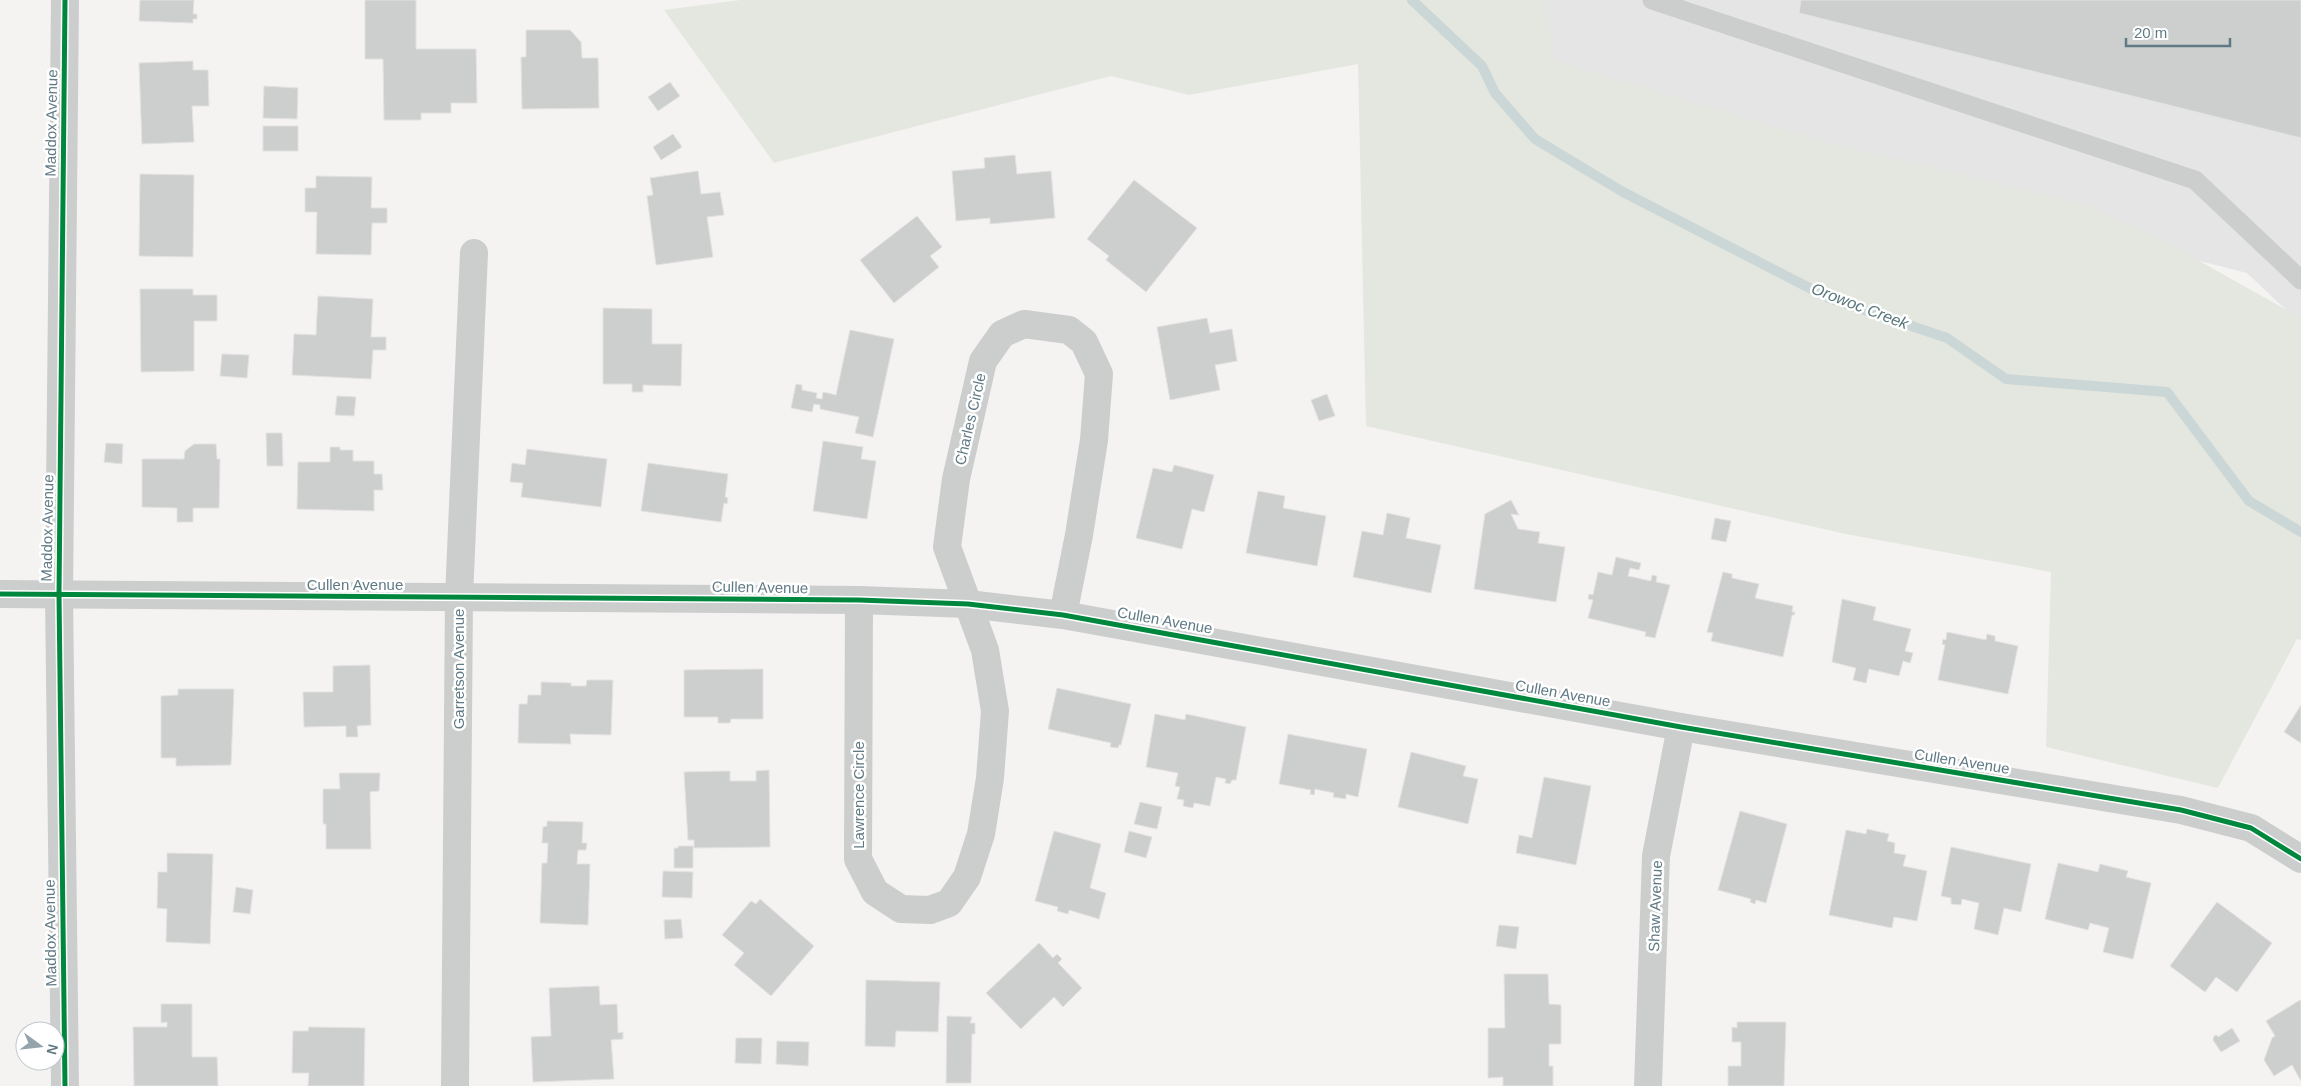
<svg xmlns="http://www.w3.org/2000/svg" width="2301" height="1086" viewBox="0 0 2301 1086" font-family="Arial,sans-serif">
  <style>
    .built { fill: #e4e5e4 }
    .green { fill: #e4e7df }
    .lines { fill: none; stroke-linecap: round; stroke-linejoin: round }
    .stream { stroke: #cbd6d6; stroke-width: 10 }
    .building { fill: #cccfce; stroke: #e3e2e1 }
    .lane { stroke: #cccdcd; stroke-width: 19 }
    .street { stroke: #cccdcd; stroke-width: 28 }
    .cycleway-casing { stroke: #fff; stroke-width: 8 }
    .cycleway { stroke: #00873e; stroke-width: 5 }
    .labels { text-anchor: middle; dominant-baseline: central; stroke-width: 5; stroke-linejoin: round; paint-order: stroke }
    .street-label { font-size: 15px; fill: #607a85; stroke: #fff }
    .water-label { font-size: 16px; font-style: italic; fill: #58767b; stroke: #fff }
  </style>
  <rect width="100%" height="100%" fill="#f4f3f1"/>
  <path class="built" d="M1522,0H2301V324L2247,273L1502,83Z"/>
  <path class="green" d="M740,0H1544L1555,61L1813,139L2080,204L2153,235L2301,318V640L2297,639L2218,788L2046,747L2051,572L1846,534L1366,426L1358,64L1189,95L1111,76L774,163L664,10Z"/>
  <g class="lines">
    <path class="stream" d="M1412,0L1482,66L1495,93L1535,139L1623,192L1829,298L1947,338L2006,379L2167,392L2249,501L2301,532"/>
  </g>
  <g class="building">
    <path d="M140,0H194L193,14H197V19H193V23L139,21Z"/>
    <path d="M365,0H416V49H476L477,103H451V113H421V120H384L383,59H365Z"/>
    <path d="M1801,0H2301V138L1799,13Z"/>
    <path d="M526,30H570L581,42L582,58H598L599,108L522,109L521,57H526Z"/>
    <path d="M193,61V70H208L209,106H192L194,142L142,144L139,63Z"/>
    <path d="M670,82L680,96L658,111L648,97Z"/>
    <path d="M264,86L298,88L297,119L263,118Z"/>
    <rect x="263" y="126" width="35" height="25"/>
    <path d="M673,134L682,147L661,160L653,147Z"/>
    <path d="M1015,155L1017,174L1051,171L1055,218L990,224V218L956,221L952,171L985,168L984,158Z"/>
    <path d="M698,171L701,194L720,192L724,215L707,217L713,257L656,265L647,196L653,195L650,178Z"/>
    <path d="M140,174L194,175L193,257L139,256Z"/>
    <path d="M316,176L372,177L371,208H387V223H372L371,255L316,254L317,212H305V188H316Z"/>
    <path d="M1134,180L1197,228L1146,292L1106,260L1109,256L1087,239Z"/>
    <path d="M917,216L942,247L930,256L939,267L894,303L860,260Z"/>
    <path d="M140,289H193V295H217V321H194V371L141,372Z"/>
    <path d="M318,296L373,299L371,337H386V350H373L371,379L292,375L294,334L316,335Z"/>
    <path d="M603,308L652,309V344H682L681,386L643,385V392H632V384H603Z"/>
    <path d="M1207,318L1210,333L1232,329L1237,361L1215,365L1220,390L1170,400L1157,327Z"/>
    <path d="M850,330L894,339L873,437L855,433L859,417L820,409V405L814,404L812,412L791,408L796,384L802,385V390L817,393L816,398L822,399L823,392L836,395Z"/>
    <path d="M222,354L249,355L247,378L220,376Z"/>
    <path d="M1327,394L1335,416L1319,421L1311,400Z"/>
    <path d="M337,396L356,397L354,416L335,415Z"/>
    <path d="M266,433H282L283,466H267Z"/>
    <path d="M823,441L863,447L861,459L876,461L867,519L813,511Z"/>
    <path d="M106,443L123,444L122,464L104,462Z"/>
    <path d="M194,444H216L217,459H220L219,508H193V522H177V508L142,507V459H184L185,451Z"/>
    <path d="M330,447H340V450H353V461H374V474H382L383,490H374V511L297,509L298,462H330Z"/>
    <path d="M527,449L607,459L601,507L521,497L523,483L510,482L512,463L525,465Z"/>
    <path d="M648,463L728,474L725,497L728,498L727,504L724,503L721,522L641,511Z"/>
    <path d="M1174,465L1214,475L1204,512L1192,509L1182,549L1136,538L1153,468L1172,472Z"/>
    <path d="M1258,491L1285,496L1283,508L1326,516L1317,566L1246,553Z"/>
    <path d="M1511,500L1519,515L1511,514L1518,529L1540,532L1538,543L1565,547L1556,602L1474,589L1485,514Z"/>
    <path d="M1387,513L1410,518L1406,538L1441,545L1431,593L1353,577L1362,531L1383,535Z"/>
    <path d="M1715,518L1731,521L1726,542L1711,539Z"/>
    <path d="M1616,557L1641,563L1639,570L1630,568L1628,576L1651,581L1652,575L1657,576L1656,582L1670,585L1655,638L1645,636L1646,632L1588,618L1593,600L1588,599L1589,594L1593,595L1598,572L1612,575Z"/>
    <path d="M1723,572L1732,574V578L1759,584L1755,598L1793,606L1792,612H1795L1794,615H1792L1783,657L1711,641L1713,633L1707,632Z"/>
    <path d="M1842,599L1876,607L1873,620L1911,629L1905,651L1913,653L1910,663L1903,661L1899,676L1869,669L1866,683L1853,680L1856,668L1832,662Z"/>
    <path d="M1947,632L1986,640L1987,634L1995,636V641L2018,646L2008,694L1938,680L1945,645L1942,644L1943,639L1946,640Z"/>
    <path d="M370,665L371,725L357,726L358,737H346V726L304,727L303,692H333V666Z"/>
    <path d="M763,669V719H731L730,723H718V717H684V670Z"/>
    <path d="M587,680H613L611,735L570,734L571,744L518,743L519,704H527L528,695H541V682L571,683V686H586Z"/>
    <path d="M1057,688L1131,704L1121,745H1119L1118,748L1110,747L1111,743L1048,729Z"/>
    <path d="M178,689H234L231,765L176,766V758H161V696L178,695Z"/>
    <path d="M2301,705V743L2284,732Z"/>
    <path d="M1155,714L1185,720L1186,714L1246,727L1236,780H1232L1230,784L1225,783L1226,779L1216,777L1210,806L1194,803L1193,808L1183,806L1184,800L1177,799L1180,787L1175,786L1178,773L1146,767Z"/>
    <path d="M1288,734L1367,749L1358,797L1346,794V799L1333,797L1334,793L1315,789L1314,795L1310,794L1311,790L1279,784Z"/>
    <path d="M1411,752L1466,766L1463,776L1478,779L1468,824L1398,807Z"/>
    <path d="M769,770L770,847L694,848V840H688L684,772L730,771V781H756V771Z"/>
    <path d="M339,773H380L379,791L370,792L371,849H326V824H323V789H340Z"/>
    <path d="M1544,777L1591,786L1576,865L1516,853L1519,835L1532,838Z"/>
    <path d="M1140,802L1162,807L1157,829L1134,824Z"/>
    <path d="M1740,811L1787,824L1766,903L1756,900L1755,904L1750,902L1751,899L1718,890Z"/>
    <path d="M547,821L583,822L582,843H587L586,850H578L577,864H590L588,925L540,923L542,863H547L548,843H542L543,827L547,826Z"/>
    <path d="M1867,829L1889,834L1887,841L1895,843L1894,853L1906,855L1903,866L1927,871L1917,921L1894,917L1892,928L1829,915L1846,830L1866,834Z"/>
    <path d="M1054,831L1101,844L1090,888L1106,893L1099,919L1069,910L1068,914L1057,911L1058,907L1035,901Z"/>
    <path d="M1129,831L1152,837L1146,858L1124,852Z"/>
    <path d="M678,846H693V868H674V848H678Z"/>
    <path d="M1951,847L2031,864L2021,912L2004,908L1998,935L1974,929L1979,903L1962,899L1961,905L1951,904V898L1941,896Z"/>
    <path d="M167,853L213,854L210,944L166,942L167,909L157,908L158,872H167Z"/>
    <path d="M2058,863L2098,872L2100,864L2128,871L2126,877L2151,883L2133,959L2103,952L2109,928L2090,923L2088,930L2045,919Z"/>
    <path d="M663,871L693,872L692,898L662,897Z"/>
    <path d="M236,887L253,890L250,914L233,912Z"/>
    <path d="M760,899L814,946L771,996L734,965L744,953L722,935L751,901L756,904Z"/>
    <path d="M2217,902L2272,943L2237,992L2216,977L2205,992L2170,966Z"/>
    <path d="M681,919L683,938L665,939L664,920Z"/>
    <path d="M1499,925L1519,927L1516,949L1496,946Z"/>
    <path d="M1039,943L1053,958L1057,954L1062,959L1058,963L1082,988L1063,1007L1054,997L1021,1029L986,993Z"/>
    <path d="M1504,974H1548L1549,1004L1561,1005V1044H1549V1066H1553V1086H1503V1077L1488,1078V1028H1505Z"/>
    <path d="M866,980L940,982L938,1032L896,1031L895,1047L865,1046Z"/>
    <path d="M599,986L600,1005L617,1004L618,1033L623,1032V1039L611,1040L614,1079L533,1082L531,1037L551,1036L549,988Z"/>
    <path d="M2300,1000L2301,1001V1081L2292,1065L2274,1076L2264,1060L2272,1038L2275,1036L2266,1021Z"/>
    <path d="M161,1004H192V1057H217L218,1086H134L133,1027H167V1022L161,1023Z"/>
    <path d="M947,1016L972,1017L970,1023H975V1034H972L971,1083H946Z"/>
    <path d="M1737,1022H1786L1784,1086H1728V1066H1741V1042H1732V1027L1737,1028Z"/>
    <path d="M309,1027L365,1028L364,1086H308L309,1073H292L293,1031H308Z"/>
    <path d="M2232,1028L2240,1041L2221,1052L2213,1040L2214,1036L2217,1035L2218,1037Z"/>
    <path d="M736,1038H762L761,1064L735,1063Z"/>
    <path d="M777,1041L809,1042L808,1066L776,1064Z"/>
  </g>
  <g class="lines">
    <path class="lane" d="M1652,0L2195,180L2301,280"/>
    <g class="street">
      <path d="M0,594L859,600L968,604L1063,615L1681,727L2181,810L2251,828L2301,859"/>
      <path d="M859,600L858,859L875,892L901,909L930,910L949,903L967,877L981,834L990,778L995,711L985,650L947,547L956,479L983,361L1002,334L1024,324L1069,330L1084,342L1099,374L1094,440L1079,535L1063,615"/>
      <path d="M65,1086L59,595L65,0"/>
      <path d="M455,1086L459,597L474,253"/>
      <path d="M1648,1086L1656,856L1681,727"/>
    </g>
    <defs>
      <g id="cycleway">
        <path d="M0,594L859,600L968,604L1063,615L1681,727L2181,810L2251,828L2301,859"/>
        <path d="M65,1086L59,595L65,0"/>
      </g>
    </defs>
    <use href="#cycleway" class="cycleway-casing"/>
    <use href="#cycleway" class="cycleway"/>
  </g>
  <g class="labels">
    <g class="street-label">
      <text transform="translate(51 123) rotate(-89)">Maddox Avenue</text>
      <text transform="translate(970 419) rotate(-77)">Charles Circle</text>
      <text transform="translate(47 528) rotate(-89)">Maddox Avenue</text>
      <text x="355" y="584">Cullen Avenue</text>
      <text transform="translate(760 587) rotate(1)">Cullen Avenue</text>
      <text transform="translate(1165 620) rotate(10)">Cullen Avenue</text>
      <text transform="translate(458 669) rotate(-90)">Garretson Avenue</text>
      <text transform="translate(1563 693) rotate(10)">Cullen Avenue</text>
      <text transform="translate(1962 761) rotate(9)">Cullen Avenue</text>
      <text transform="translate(858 795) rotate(-90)">Lawrence Circle</text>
      <text transform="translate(1655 906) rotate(-88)">Shaw Avenue</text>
      <text transform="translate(50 933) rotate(-91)">Maddox Avenue</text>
    </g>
    <g class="water-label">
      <text transform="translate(1860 306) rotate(21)">Orowoc Creek</text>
    </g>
  </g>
  <g transform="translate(40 1046) rotate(105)"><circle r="24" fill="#ffffff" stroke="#bfcace"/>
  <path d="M0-4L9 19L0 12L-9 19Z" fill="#94a4ab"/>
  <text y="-8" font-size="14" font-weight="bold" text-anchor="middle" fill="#607a85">N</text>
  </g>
  <path d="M2126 38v8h104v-8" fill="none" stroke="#607a85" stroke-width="2.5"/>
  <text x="2134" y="38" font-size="15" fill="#607a85" stroke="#ffffff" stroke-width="4" paint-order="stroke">20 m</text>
</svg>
